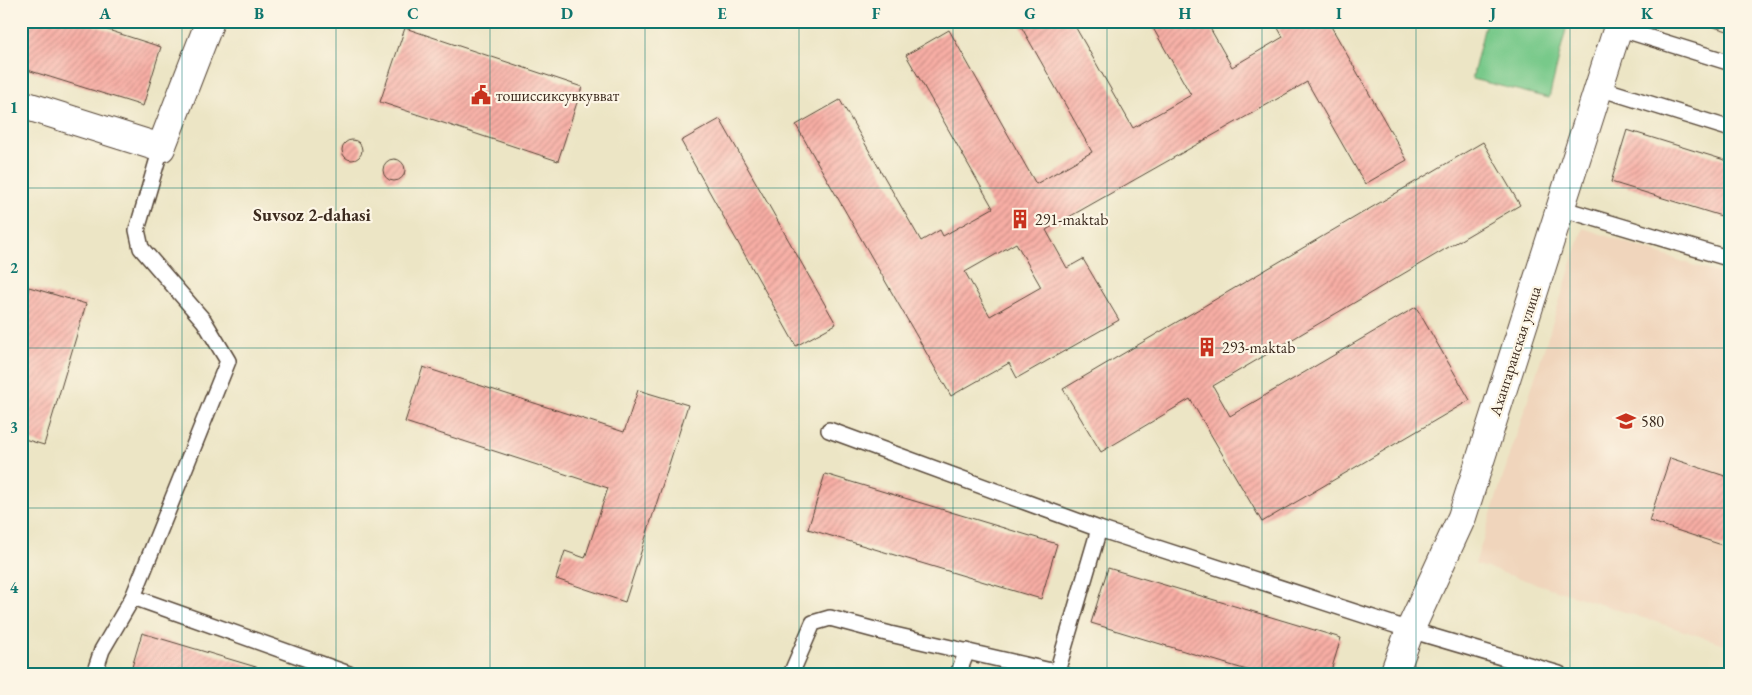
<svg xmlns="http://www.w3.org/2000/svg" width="1752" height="695" viewBox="0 0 1752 695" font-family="'EB Garamond',serif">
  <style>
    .built { fill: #f0d5bc }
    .grass { fill: #78c98a; stroke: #5a7a54 }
    .building { fill: url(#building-hatch); fill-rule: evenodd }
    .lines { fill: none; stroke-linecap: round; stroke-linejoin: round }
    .lane-casing { stroke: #564637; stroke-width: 18 }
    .street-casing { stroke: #564637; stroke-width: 30 }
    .lane { stroke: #fff; stroke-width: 15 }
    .street { stroke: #fff; stroke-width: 28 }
    .grid { fill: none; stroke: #0f766e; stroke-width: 1; stroke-opacity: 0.55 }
    .labels { text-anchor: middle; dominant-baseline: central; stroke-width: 4.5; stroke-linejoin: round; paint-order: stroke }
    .poi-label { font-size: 16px; fill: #3b2a1e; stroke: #fcf5e5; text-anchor: start }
    .street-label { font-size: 16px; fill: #3b2a1e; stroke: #fcf5e5 }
    .neighbourhood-label { font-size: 18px; font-weight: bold; fill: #3b2a1e; stroke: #fcf5e5 }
    .neatline { fill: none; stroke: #0f766e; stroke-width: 2 }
    .grid-label { font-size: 16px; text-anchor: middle; font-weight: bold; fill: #0f766e }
  </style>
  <defs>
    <pattern id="building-hatch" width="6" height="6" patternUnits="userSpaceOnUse" patternTransform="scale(1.25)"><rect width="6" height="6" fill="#f8aea5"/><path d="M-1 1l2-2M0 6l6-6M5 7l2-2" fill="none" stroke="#ca8e86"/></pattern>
  </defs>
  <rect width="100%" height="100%" fill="#fcf5e5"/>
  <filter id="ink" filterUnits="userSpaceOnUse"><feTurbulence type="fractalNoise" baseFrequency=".02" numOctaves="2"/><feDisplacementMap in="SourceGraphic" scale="10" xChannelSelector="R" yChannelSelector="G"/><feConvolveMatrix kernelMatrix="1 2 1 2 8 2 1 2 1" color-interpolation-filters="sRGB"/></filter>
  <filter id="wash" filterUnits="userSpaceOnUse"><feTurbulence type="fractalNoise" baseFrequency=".0096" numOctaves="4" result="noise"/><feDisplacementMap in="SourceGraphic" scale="20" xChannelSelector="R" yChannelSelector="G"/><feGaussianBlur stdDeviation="1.12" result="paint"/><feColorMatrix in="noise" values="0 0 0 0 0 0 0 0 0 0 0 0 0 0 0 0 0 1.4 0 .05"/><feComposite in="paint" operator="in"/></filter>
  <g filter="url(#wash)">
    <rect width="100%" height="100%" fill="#ece5c5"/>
    <path class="built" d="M1583,228L1731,278V646L1475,564Z"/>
    <path class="grass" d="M1486,21H1568L1549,98L1472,79Z"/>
    <g id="blocks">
      <g class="building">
        <path d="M21,21H80L161,47L143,106L21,68Z"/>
        <path d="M1018,21H1072L1133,128L1191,95L1149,21H1206L1232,67L1283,37L1274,21H1328L1407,160L1365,184L1307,82L1046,230L1067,268L1083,259L1119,320L1017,378L1009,363L951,396L796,125L840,100L921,241L940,230L943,236L993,208L906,55L949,30L1036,184L1092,152ZM1016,243L1041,287L990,316L965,272Z"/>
        <path d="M1731,21V32L1696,22V21Z"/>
        <path d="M405,28L582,87L558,161L380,102Z"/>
        <path d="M720,119L836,324L796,346L681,141Z"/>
        <path d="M1627,130L1731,162V219L1611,182Z"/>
        <circle cx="352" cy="150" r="10"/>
        <path d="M1483,142L1520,205L1213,386L1230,416L1416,307L1470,400L1262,522L1190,399L1101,452L1063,389Z"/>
        <circle cx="394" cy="170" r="11"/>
        <path d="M29,287L86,304L44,445L21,438V311Z"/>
        <path d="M423,367L624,432L638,390L688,405L625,602L556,579L565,551L585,558L608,488L405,422Z"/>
        <path d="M1670,458L1731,478V548L1649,521Z"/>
        <path d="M825,474L1057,544L1041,599L808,529Z"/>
        <path d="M1108,568L1341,638L1330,674H1260L1091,623Z"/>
        <path d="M142,633L276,673V674H130Z"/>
        <path d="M1409,665L1434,673V674H1406Z"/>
      </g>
    </g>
  </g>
  <g filter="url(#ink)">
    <use href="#blocks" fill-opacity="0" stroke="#564637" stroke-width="1"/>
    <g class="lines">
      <defs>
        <g id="lane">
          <path d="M1618,28L1731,63"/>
          <path d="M1599,88L1731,129"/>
          <path d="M1560,208L1731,259"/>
          <path d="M829,430L1099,529L1410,630L1559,674"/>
          <path d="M133,597L349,674"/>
          <path d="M1057,672L1099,529"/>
          <path d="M94,674L102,650L133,597L228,361L204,321L141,248L137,230L161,148"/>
          <path d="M791,674L813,623L830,618L890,634L1064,674"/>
          <path d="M958,674L967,651"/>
        </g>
        <g id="street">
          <path d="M21,104L161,148L210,21"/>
          <path d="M1394,674L1410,630L1462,517L1620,21"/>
        </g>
      </defs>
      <use href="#lane" class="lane-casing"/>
      <use href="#street" class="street-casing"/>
      <use href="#lane" class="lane"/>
      <use href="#street" class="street"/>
    </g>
  </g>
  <path class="grid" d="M182,21V674M336,21V674M490,21V674M645,21V674M799,21V674M953,21V674M1107,21V674M1262,21V674M1416,21V674M1570,21V674M21,188H1731M21,348H1731M21,508H1731"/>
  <defs>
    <symbol id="civic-bare" viewBox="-9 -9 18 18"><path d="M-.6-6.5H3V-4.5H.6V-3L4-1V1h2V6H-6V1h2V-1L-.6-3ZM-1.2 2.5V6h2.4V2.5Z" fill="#c8321e" stroke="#fcf5e5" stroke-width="2.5" paint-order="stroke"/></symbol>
    <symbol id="building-bare" viewBox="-9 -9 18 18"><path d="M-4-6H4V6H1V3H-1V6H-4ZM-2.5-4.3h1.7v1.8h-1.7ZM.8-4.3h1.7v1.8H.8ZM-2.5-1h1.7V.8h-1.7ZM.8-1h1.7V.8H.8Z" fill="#c8321e" stroke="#fcf5e5" stroke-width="2.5" paint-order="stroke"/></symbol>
    <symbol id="school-bare" viewBox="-9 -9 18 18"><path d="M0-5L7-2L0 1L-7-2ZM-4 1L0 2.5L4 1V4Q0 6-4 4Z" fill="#c8321e" stroke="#fcf5e5" stroke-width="2.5" paint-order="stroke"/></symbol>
  </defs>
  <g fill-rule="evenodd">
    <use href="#civic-bare" x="467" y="81" width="28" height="28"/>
    <use href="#building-bare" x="1006" y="205" width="28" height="28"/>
    <use href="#building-bare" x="1193" y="333" width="28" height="28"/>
    <use href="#school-bare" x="1612" y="407" width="28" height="28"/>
  </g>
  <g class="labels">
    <g class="poi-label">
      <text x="496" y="95">тошиссиксувкувват</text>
      <text x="1035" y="219">291-maktab</text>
      <text x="1222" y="347">293-maktab</text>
      <text x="1641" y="421">580</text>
    </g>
    <g class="street-label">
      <text transform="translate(1515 351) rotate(-72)">Ахангаранская улица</text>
    </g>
    <g class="neighbourhood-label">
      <text x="312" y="214">Suvsoz 2-dahasi</text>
    </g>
  </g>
  <rect width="1752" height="695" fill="none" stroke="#fcf5e5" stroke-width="55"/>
  <rect x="28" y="28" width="1696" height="640" class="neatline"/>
  <g class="grid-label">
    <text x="105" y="19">A</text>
    <text x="259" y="19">B</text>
    <text x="413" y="19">C</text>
    <text x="567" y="19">D</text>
    <text x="722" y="19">E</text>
    <text x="876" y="19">F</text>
    <text x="1030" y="19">G</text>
    <text x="1185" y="19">H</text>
    <text x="1339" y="19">I</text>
    <text x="1493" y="19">J</text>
    <text x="1647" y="19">K</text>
    <text x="14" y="113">1</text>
    <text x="14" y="273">2</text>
    <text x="14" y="433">3</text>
    <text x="14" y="593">4</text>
  </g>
</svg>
